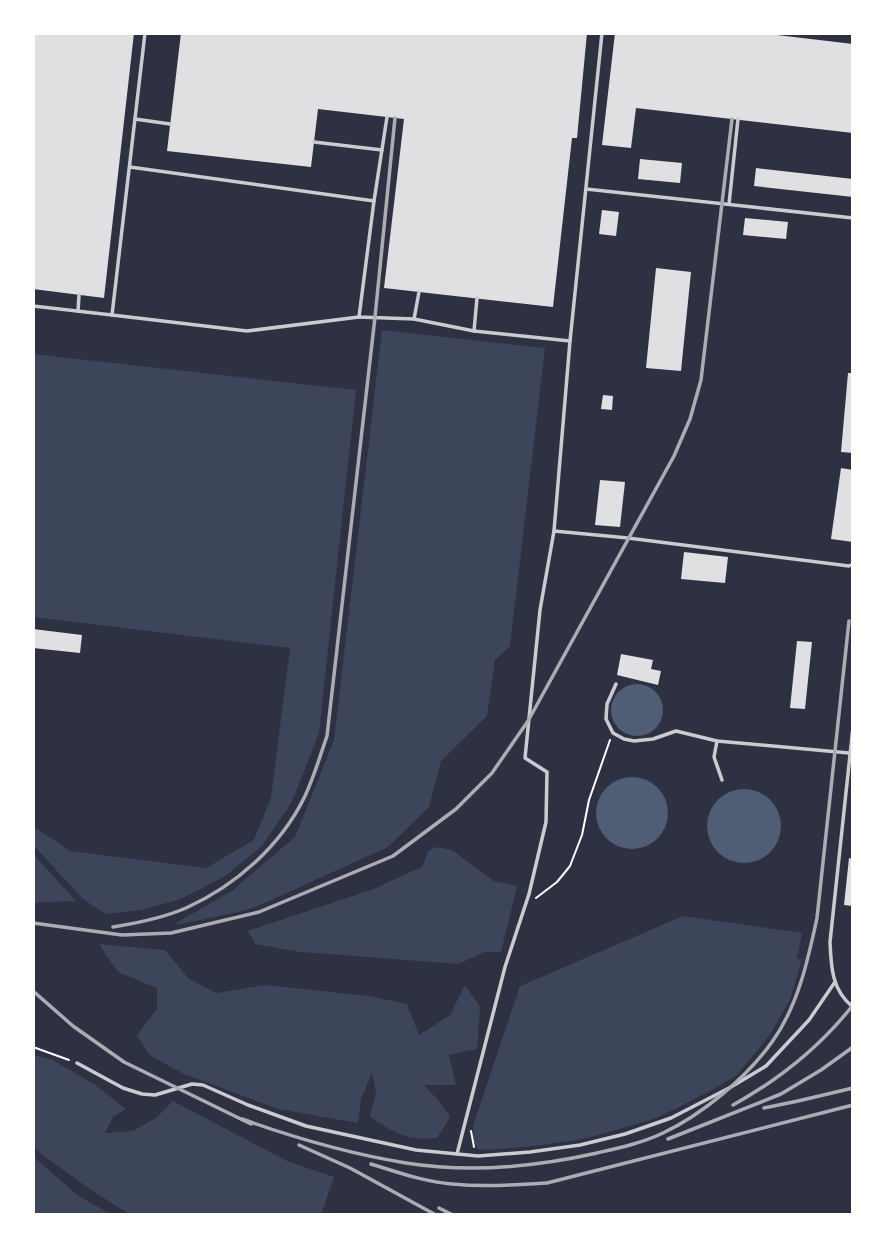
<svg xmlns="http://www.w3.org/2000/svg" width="886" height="1248" viewBox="0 0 886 1248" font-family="'Space Grotesk',sans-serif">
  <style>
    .green { fill: #3c4559 }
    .water { fill: #4f5d75 }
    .building { fill: #e0e0e3 }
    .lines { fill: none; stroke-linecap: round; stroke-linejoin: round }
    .path { stroke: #fff; stroke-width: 2 }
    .service { stroke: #caccd0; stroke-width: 3.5 }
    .rail { stroke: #abadb3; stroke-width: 3.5 }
  </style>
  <rect width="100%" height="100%" fill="#2d3142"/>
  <g class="green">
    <path d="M382,330L545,348L510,646L495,660L487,716L441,761L429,807L388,847L256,907L234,913L176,925L178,922L233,890L295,837L334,740Z"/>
    <path d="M33,354L356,390L319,733L292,802L262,846L224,877L181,899L142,910L105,914L82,898L33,845V826L70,851L206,868L254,840L271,798L290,648L33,617Z"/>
    <path d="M437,847L452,850L494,881L517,886L501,952H484L459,964L301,952L255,944L248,931L371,890L422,867L428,851Z"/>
    <path d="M33,854L76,901L33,903Z"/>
    <path d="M683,916L802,933L797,959H802L790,1000L769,1036L738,1074L716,1088L675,1109L651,1120L584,1139L535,1146L486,1150L478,1149L474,1142L473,1126L520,986Z"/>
    <path d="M99,944L165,950L188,978L216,993L265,985L368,996L407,1004L419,1035L450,1015L465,985L480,1007L477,1049L449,1055L456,1085H424L438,1100L450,1117L437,1138C405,1141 397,1134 370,1117L376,1092L372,1073L361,1099L358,1123L278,1109L184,1074L149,1055L137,1035L157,1009V988L120,973L114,967Z"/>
    <path d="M33,1055L51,1059L94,1084L126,1109L113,1117L105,1133L133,1131L156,1118L173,1101L287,1161L334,1177L321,1215H131L91,1190L44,1156L33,1146Z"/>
    <path d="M33,1156L76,1194L112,1215H39L33,1211Z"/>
  </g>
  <g class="water">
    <circle cx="637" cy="710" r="26"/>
    <circle cx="632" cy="813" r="36"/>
    <circle cx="744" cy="826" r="37"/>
  </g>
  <g class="building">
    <path d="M33,33H134L104,298L33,289Z"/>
    <path d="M181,33H587L577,138H572L553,307L384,288L404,119L318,109L311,167L167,151Z"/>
    <path d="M615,33H759L853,44V133L636,108L631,148L602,145Z"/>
    <path d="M640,159L682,163L680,183L638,179Z"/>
    <path d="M756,168L853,179V197L754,186Z"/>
    <path d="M602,210L619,212L616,236L599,234Z"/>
    <path d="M745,218L788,222L786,239L743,235Z"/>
    <path d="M656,268L691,272L681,371L646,368Z"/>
    <path d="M848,373H853V453L841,452Z"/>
    <path d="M603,395L613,396L612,410L601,409Z"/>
    <path d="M841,468L853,470V542L831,539Z"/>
    <path d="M600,480L625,482L620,527L595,525Z"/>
    <path d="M684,552L728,557L725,583L681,579Z"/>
    <path d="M33,629L82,635L80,653L33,648Z"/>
    <path d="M797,641L812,642L805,709L790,708Z"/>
    <path d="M621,654L653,660L651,669L661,671L658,685L617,675Z"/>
    <path d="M849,858L853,859V906L844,905Z"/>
  </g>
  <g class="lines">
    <g class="path">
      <path d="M536,898L557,882L570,866L582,835L589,800L610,740"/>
      <path d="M33,1047L69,1060"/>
      <path d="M471,1131L474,1147"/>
      <path d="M33,1213L36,1215"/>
    </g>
    <g class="service">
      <path d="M135,119L170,124"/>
      <path d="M314,142L382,150"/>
      <path d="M130,167L374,201L387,117"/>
      <path d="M586,189L853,218"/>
      <path d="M374,201L359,317L414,319L474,331L570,341L602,33"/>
      <path d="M729,204L738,119"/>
      <path d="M33,306L112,315L145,33"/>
      <path d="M78,311L79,295"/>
      <path d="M112,315L247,331L359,317"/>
      <path d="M414,319L419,292"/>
      <path d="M474,331L477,298"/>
      <path d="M570,341L554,531L628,538L849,566L853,564"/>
      <path d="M616,684L607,704L606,719L613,733L624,739L634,741L653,739L676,731L717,741L849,753"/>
      <path d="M853,727L830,942C831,967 832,991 853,1007"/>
      <path d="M717,741L714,757L722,780"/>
      <path d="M77,1063L123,1088L142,1094L155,1095L192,1084L203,1085L248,1105L306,1126L416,1150L478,1156L530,1152L580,1145L625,1134L671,1118L731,1087L766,1066L809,1020L835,982"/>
      <path d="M457,1154L505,967L529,894L546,822L547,772L525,758L540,610L554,531"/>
    </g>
    <g class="rail">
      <path d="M33,923L122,935L171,933L259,912L393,856L456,809L492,773L528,721L674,456L690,419L701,380L732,119"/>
      <path d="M113,927C138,923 163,918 186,908C235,886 281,846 305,796C314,777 320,756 327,736L375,317L395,118"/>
      <path d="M33,991L73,1026L124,1062L251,1124"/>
      <path d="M733,1105C780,1079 820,1047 853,1005"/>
      <path d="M764,1108L798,1101L853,1088"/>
      <path d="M242,1119C295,1138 351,1154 406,1163C469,1173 535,1167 597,1153C619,1148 642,1143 663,1133C703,1114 746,1078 772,1042C798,1006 808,960 817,918L849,621"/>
      <path d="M668,1139L781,1094L821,1070L853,1047"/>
      <path d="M299,1145L350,1168L436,1215"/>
      <path d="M371,1164C397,1172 425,1182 452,1184C484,1187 515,1185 547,1183L853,1105"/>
      <path d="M439,1208L453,1215"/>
    </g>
  </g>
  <rect width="886" height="1248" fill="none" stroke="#ffffff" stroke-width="70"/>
</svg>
